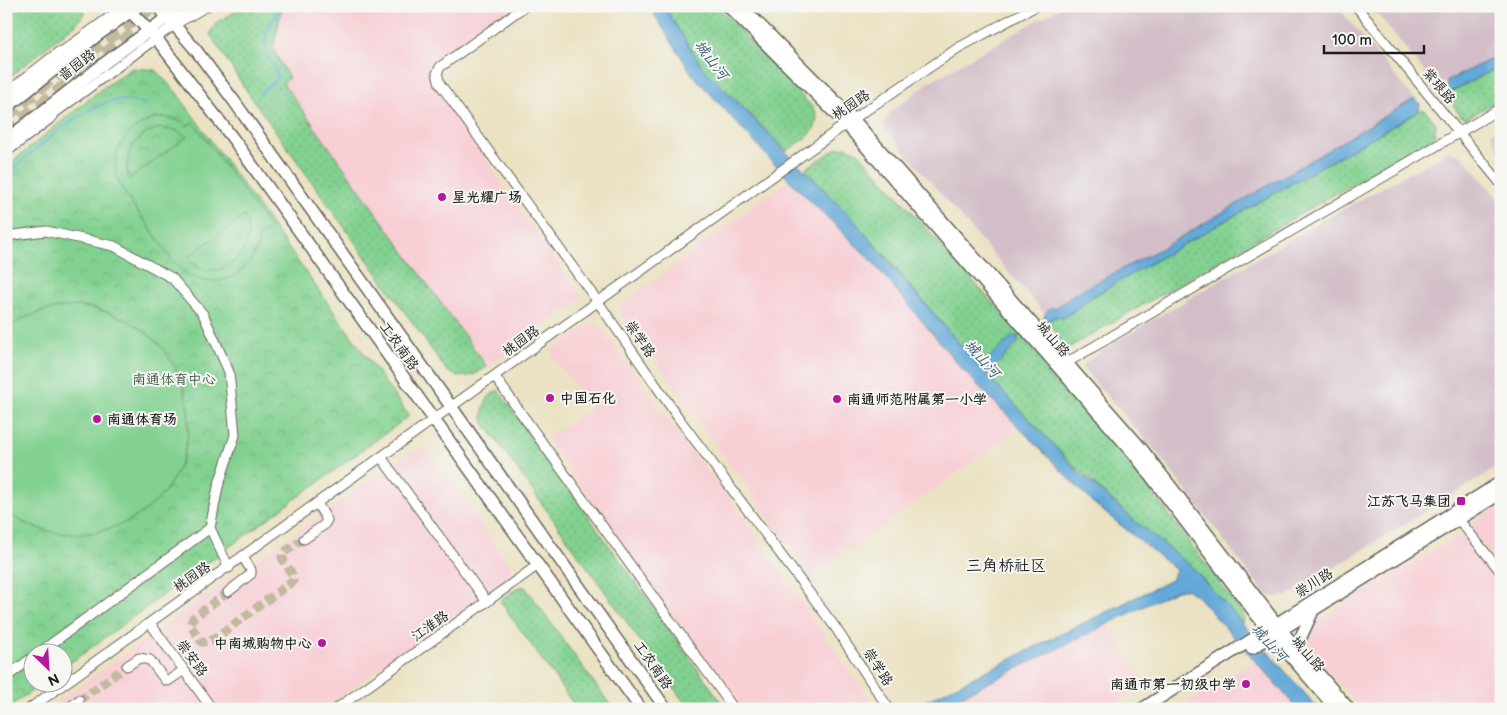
<svg xmlns="http://www.w3.org/2000/svg" width="1507" height="715" viewBox="0 0 1507 715" font-family="'Balsamiq Sans','LXGW WenKai TC',sans-serif">
  <style>
    .built { fill: #f7cfd5 }
    .industrial { fill: #d2bdc8 }
    .grass { fill: url(#grass-dots); stroke: #4f7656 }
    .park { fill: url(#park-crowns); stroke: #4f7656 }
    .pitch { fill: #82d191; stroke: #4f7656; fill-rule: evenodd }
    .water { fill: #62a8d8; stroke: #3f627a }
    .lines { fill: none; stroke-linecap: round; stroke-linejoin: round }
    .stream { stroke: #62a8d8; stroke-width: 2 }
    .minor-tunnel { stroke: #c1baa1; stroke-width: 9; stroke-dasharray: 9 4.5; stroke-linecap: butt }
    .highway-tunnel { stroke: #c1baa1; stroke-width: 14; stroke-dasharray: 14 7; stroke-linecap: butt }
    .minor-casing { stroke: #646156; stroke-width: 11 }
    .major-casing { stroke: #646156; stroke-width: 14 }
    .highway-casing { stroke: #646156; stroke-width: 16 }
    .minor { stroke: #fff; stroke-width: 9 }
    .major { stroke: #fff; stroke-width: 11 }
    .highway { stroke: #fff; stroke-width: 14 }
    .poi-dot { fill: #b5179e; stroke: #f6f6f2; stroke-width: 2 }
    .labels { text-anchor: middle; dominant-baseline: central; stroke-width: 4; stroke-linejoin: round; paint-order: stroke }
    .street-label { font-size: 14px; fill: #1c1c1c; stroke: #f6f6f2 }
    .poi-label { font-size: 14px; font-weight: bold; fill: #1c1c1c; stroke: #f6f6f2; text-anchor: start }
    .park-label { font-size: 14px; fill: #405b45; stroke: #f6f6f2 }
    .water-label { font-size: 15px; font-style: italic; fill: #3c5b71; stroke: #f6f6f2 }
    .quarter-label { font-size: 16px; fill: #1c1c1c; stroke: #f6f6f2 }
  </style>
  <defs>
    <pattern id="grass-dots" width="8" height="8" patternUnits="userSpaceOnUse" patternTransform="scale(1.25)"><rect width="8" height="8" fill="#82d191"/><path d="M2 2h.1M6 6h.1" fill="none" stroke="#70b37c" stroke-width="1.8" stroke-linecap="round"/></pattern>
    <pattern id="park-crowns" width="20" height="18" patternUnits="userSpaceOnUse" patternTransform="scale(1.25)"><rect width="20" height="18" fill="#82d191"/><path d="M2 6a3 3 0 1 1 6 0M12 15a3 3 0 1 1 6 0" fill="none" stroke="#70b37c"/></pattern>
  </defs>
  <rect width="100%" height="100%" fill="#f6f6f2"/>
  <filter id="ink" filterUnits="userSpaceOnUse"><feTurbulence type="fractalNoise" baseFrequency=".02" numOctaves="2"/><feDisplacementMap in="SourceGraphic" scale="10" xChannelSelector="R" yChannelSelector="G"/><feConvolveMatrix kernelMatrix="1 2 1 2 8 2 1 2 1" color-interpolation-filters="sRGB"/></filter>
  <filter id="wash" filterUnits="userSpaceOnUse"><feTurbulence type="fractalNoise" baseFrequency=".0096" numOctaves="4" result="noise"/><feDisplacementMap in="SourceGraphic" scale="20" xChannelSelector="R" yChannelSelector="G"/><feGaussianBlur stdDeviation="1.12" result="paint"/><feColorMatrix in="noise" values="0 0 0 0 0 0 0 0 0 0 0 0 0 0 0 0 0 1.4 0 .05"/><feComposite in="paint" operator="in"/></filter>
  <g filter="url(#wash)">
    <rect width="100%" height="100%" fill="#eae2c2"/>
    <g class="built">
      <path d="M292,6H513L436,64L431,82L582,298L487,367L283,83L273,49L281,11Z"/>
      <path d="M789,180L870,259L963,370L1019,428L811,577L618,307Z"/>
      <path d="M595,324L601,327L702,465L724,490L876,709H740L547,439L591,408L552,355V351L585,326Z"/>
      <path d="M420,449L430,452L512,569L505,578L323,709H55L57,702L361,486L411,452Z"/>
      <path d="M1501,504V565L1473,533L1472,525L1479,518Z"/>
      <path d="M1456,537L1467,538L1501,583V645L1495,650L1501,658V709H1362L1312,653L1311,634L1317,621Z"/>
      <path d="M1108,625L1144,684L1108,709H935Z"/>
      <path d="M1255,660L1298,709H1178Z"/>
    </g>
    <g class="industrial">
      <path d="M1063,6H1337L1414,99L1164,247L1070,296L1046,315L953,208L885,128L884,123L889,114L929,82Z"/>
      <path d="M1371,6H1501V54L1437,87Z"/>
      <path d="M1501,120V157L1491,134Z"/>
      <path d="M1448,152L1458,153L1463,157L1501,202V465L1288,596L1275,597L1266,595L1155,450L1081,366L1117,341L1320,222Z"/>
    </g>
    <g class="grass">
      <path d="M6,6H85V12L76,24L6,80Z"/>
      <path d="M245,6H292L281,11L273,49L289,78L283,83L487,367C473,376 463,381 447,371L244,87L210,34L216,23Z"/>
      <path d="M664,6H717L815,110C823,131 802,140 787,151L702,67Z"/>
      <path d="M1501,66V99L1467,118L1460,116L1446,94Z"/>
      <path d="M1423,109L1436,123L1435,135L1431,139L1066,349L1048,321L1055,317L1064,318L1092,297L1142,268Z"/>
      <path d="M846,147L858,152L868,163L1104,428L1243,614L1244,621L1242,625L1191,566L1136,522L1070,462L979,367L882,252L805,169L837,148Z"/>
      <path d="M498,390L726,709H689L484,423C481,410 485,397 498,390Z"/>
      <path d="M519,587H525L613,709H577L500,601Z"/>
    </g>
    <path class="park" d="M132,68L155,70L176,92L409,416L63,668L62,652H32V682L43,683L6,709V167L100,90Z"/>
    <g class="pitch">
      <path d="M164,117L182,121L188,126L193,122L270,228L259,236C257,272 214,296 183,271C171,261 162,245 153,232C143,218 130,203 122,188C103,154 129,121 164,117ZM159,128L176,130L187,137L129,179C122,154 135,135 159,128ZM244,216C262,251 215,291 187,258Z"/>
      <path d="M77,306C224,322 223,514 89,533C60,537 30,529 6,512V329C28,313 51,308 77,306Z"/>
    </g>
    <g class="water">
      <path d="M649,6H664L702,67L850,216L979,367L1012,337L1018,336V343L987,375L1081,474L1136,522L1191,566L1319,709H1298L1196,595L1186,589L1177,590L935,709H909L1171,580L1176,570L1092,502L963,370L870,259L789,180L692,74Z"/>
      <path d="M1501,54V66L1450,92L1446,90L1447,81Z"/>
      <path d="M1414,99L1420,104L1419,111L1142,268L1092,297L1064,318L1055,317L1048,321L1044,320V316L1049,308H1056L1070,296L1164,247Z"/>
    </g>
    <g class="lines">
      <g class="stream">
        <path d="M259,94L278,78C276,68 268,59 266,49C263,33 273,17 283,6"/>
        <path d="M6,175C33,153 86,101 120,100C128,100 136,102 143,103"/>
      </g>
    </g>
  </g>
  <g filter="url(#ink)">
    <g class="lines">
      <g class="minor-tunnel">
        <path d="M228,592L193,618L190,625L202,642L211,641L293,581L292,574L282,558L283,553L304,539"/>
        <path d="M79,700L127,666"/>
      </g>
      <g class="highway-tunnel">
        <path d="M6,116L51,78L153,6"/>
        <path d="M6,133L111,50L172,9"/>
      </g>
      <defs>
        <g id="minor">
          <path d="M525,6L440,67L437,73L440,84L598,302L680,420L835,627L889,709"/>
          <path d="M1356,6L1501,184"/>
          <path d="M56,56L125,6"/>
          <path d="M48,118L174,25L207,6"/>
          <path d="M6,236L46,231L114,246L172,278L203,314L229,372L235,435L218,487L210,528L229,568"/>
          <path d="M1061,366L1501,108"/>
          <path d="M495,377L734,709"/>
          <path d="M381,457L487,602"/>
          <path d="M1459,520L1501,572"/>
          <path d="M304,539L324,525L327,520L317,503"/>
          <path d="M228,592L251,574V570L243,557"/>
          <path d="M150,623L212,709"/>
          <path d="M40,652L210,528"/>
          <path d="M127,666L139,658L150,660L165,680L168,681L184,670"/>
          <path d="M6,677L32,658"/>
          <path d="M29,709L846,124L958,48L1036,6"/>
          <path d="M68,709L79,700"/>
          <path d="M336,709L538,565"/>
        </g>
        <g id="major">
          <path d="M125,6L156,38L234,140L641,709"/>
          <path d="M158,6L195,49L234,101L666,709"/>
          <path d="M728,6L846,124L1134,454L1268,630L1336,709"/>
          <path d="M741,6L853,119L1141,448L1282,631L1349,709"/>
          <path d="M6,108L99,34L138,6"/>
          <path d="M6,140L110,59L168,17L188,6"/>
          <path d="M1252,648L1501,493"/>
          <path d="M1299,651L1300,639L1312,613"/>
          <path d="M1142,709L1501,482"/>
        </g>
        <g id="highway">
          <path d="M6,96L60,54"/>
          <path d="M6,149L51,115"/>
        </g>
      </defs>
      <use href="#minor" class="minor-casing"/>
      <use href="#major" class="major-casing"/>
      <use href="#highway" class="highway-casing"/>
      <use href="#minor" class="minor"/>
      <use href="#major" class="major"/>
      <use href="#highway" class="highway"/>
    </g>
  </g>
  <g class="poi-dot">
    <circle cx="442" cy="197" r="5"/>
    <circle cx="550" cy="398" r="5"/>
    <circle cx="837" cy="399" r="5"/>
    <circle cx="97" cy="419" r="5"/>
    <rect x="1456" y="496" width="10" height="10" rx="2.5"/>
    <circle cx="322" cy="643" r="5"/>
    <circle cx="1246" cy="684" r="5"/>
  </g>
  <g class="labels">
    <g class="street-label">
      <text transform="translate(77 65) rotate(-37)">啬园路</text>
      <text transform="translate(1439 86) rotate(50)">紫琅路</text>
      <text transform="translate(851 105) rotate(-34)">桃园路</text>
      <text transform="translate(640 339) rotate(55)">崇学路</text>
      <text transform="translate(1053 339) rotate(49)">城山路</text>
      <text transform="translate(521 341) rotate(-36)">桃园路</text>
      <text transform="translate(399 346) rotate(54)">工农南路</text>
      <text transform="translate(192 577) rotate(-35)">桃园路</text>
      <text transform="translate(1314 583) rotate(-32)">崇川路</text>
      <text transform="translate(430 626) rotate(-35)">江淮路</text>
      <text transform="translate(1308 654) rotate(49)">城山路</text>
      <text transform="translate(192 658) rotate(54)">崇安路</text>
      <text transform="translate(653 665) rotate(55)">工农南路</text>
      <text transform="translate(878 667) rotate(57)">崇学路</text>
    </g>
    <g class="poi-label">
      <text x="452" y="197">星光耀广场</text>
      <text x="560" y="398">中国石化</text>
      <text x="847" y="399">南通师范附属第一小学</text>
      <text x="107" y="419">南通体育场</text>
      <text x="1451" y="501" text-anchor="end">江苏飞马集团</text>
      <text x="312" y="643" text-anchor="end">中南城购物中心</text>
      <text x="1236" y="684" text-anchor="end">南通市第一初级中学</text>
    </g>
    <g class="park-label">
      <text x="174" y="379">南通体育中心</text>
    </g>
    <g class="water-label">
      <text transform="translate(711 60) rotate(53)">城山河</text>
      <text transform="translate(982 359) rotate(49)">城山河</text>
      <text transform="translate(1269 643) rotate(48)">城山河</text>
    </g>
    <g class="quarter-label">
      <text x="1006" y="566">三角桥社区</text>
    </g>
  </g>
  <rect width="1507" height="715" fill="none" stroke="#f6f6f2" stroke-width="25"/>
  <g transform="translate(48 668) rotate(155)"><circle r="24" fill="#f6f6f2" stroke="#9f9f9c"/>
  <path d="M0-4L9 19L0 12L-9 19Z" fill="#b5179e"/>
  <text y="-8" font-size="14" font-weight="bold" text-anchor="middle" fill="#1c1c1c">N</text>
  </g>
  <path d="M1324 45v8h100v-8" fill="none" stroke="#1c1c1c" stroke-width="2.5"/>
  <text x="1332" y="45" font-size="15" fill="#1c1c1c" stroke="#f6f6f2" stroke-width="4" paint-order="stroke">100 m</text>
</svg>
